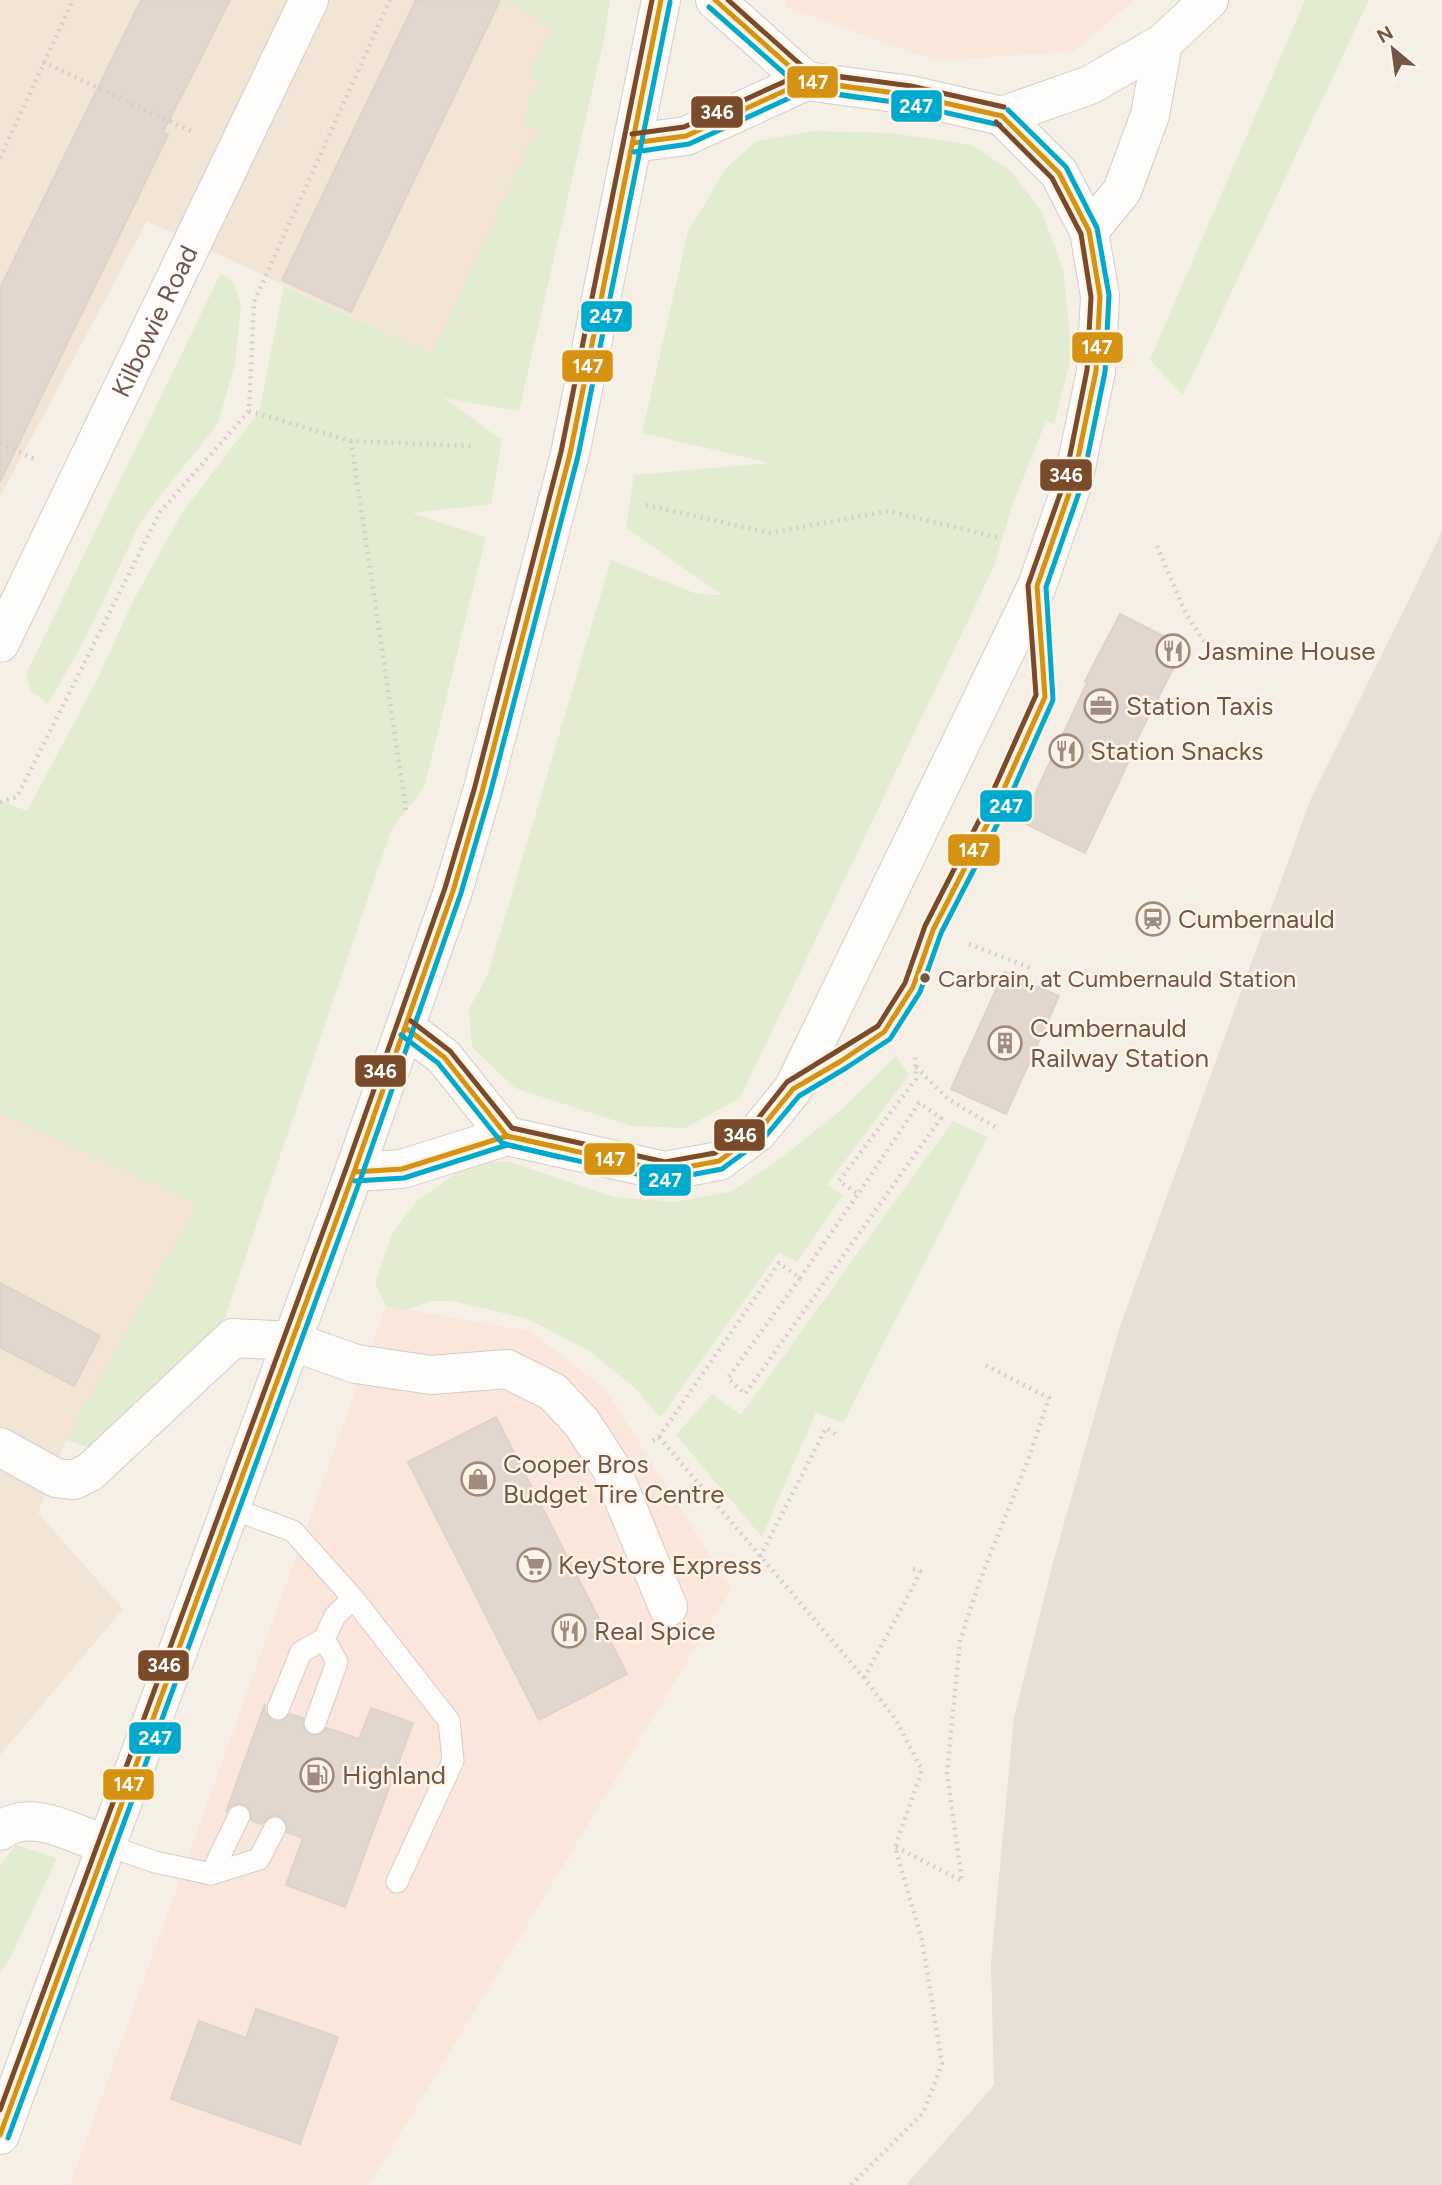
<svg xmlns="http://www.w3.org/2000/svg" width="1442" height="2185" viewBox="0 0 1442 2185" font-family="Figtree,sans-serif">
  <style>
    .residential { fill: #f2e5d6 }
    .commercial { fill: #fae6db }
    .industrial { fill: #e8dfd7 }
    .green { fill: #e2ecd0 }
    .building { fill: #e2d7ce; stroke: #dfd2c8; stroke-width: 2 }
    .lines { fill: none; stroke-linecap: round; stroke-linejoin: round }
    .service-casing { stroke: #d7ccc4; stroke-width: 23 }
    .minor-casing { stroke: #d7ccc4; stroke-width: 40 }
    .tertiary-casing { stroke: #d7ccc4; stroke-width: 40 }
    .path { stroke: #d7cec9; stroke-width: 4.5; stroke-dasharray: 2 5; stroke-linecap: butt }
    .service { stroke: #fefdfb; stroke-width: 21 }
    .minor { stroke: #fefdfb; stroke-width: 38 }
    .tertiary { stroke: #fefdfb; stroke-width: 38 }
    .bus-1-casing { stroke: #fff4e6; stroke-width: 10 }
    .bus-2-casing { stroke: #fff4e6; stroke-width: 10 }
    .bus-3-casing { stroke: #fff4e6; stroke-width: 10 }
    .bus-1 { stroke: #d69212; stroke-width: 5 }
    .bus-2 { stroke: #00a9ce; stroke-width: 5 }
    .bus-3 { stroke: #7a4b2a; stroke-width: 5 }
    .bus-dot { fill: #735547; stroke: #fff4e6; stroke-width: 2.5 }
    .labels { text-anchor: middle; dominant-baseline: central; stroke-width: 5; stroke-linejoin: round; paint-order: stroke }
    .bus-label { font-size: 24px; fill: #735547; stroke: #fff4e6; text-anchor: start }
    .street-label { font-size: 26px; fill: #735547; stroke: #fff4e6 }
    .poi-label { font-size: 26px; fill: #735547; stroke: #fff4e6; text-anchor: start }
    .line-badge { stroke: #fff4e6; stroke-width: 2.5 }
    .badge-label { font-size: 19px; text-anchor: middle; font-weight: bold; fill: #fff }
  </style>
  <rect width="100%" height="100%" fill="#f6efe6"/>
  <g class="residential">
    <path d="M0,0H504L561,32L530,73L538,79L522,121L538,130L432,354L147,221L0,497Z"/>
    <path d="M0,1113L197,1204L66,1440L38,1513L123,1609L0,1755Z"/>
  </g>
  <g class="commercial">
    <path d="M785,0H1134L1074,51L936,61L788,8Z"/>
    <path d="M386,1306L530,1331L606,1390L731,1589L369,2185H70Z"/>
  </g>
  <path class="industrial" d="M1442,532V2185H906L994,2085L991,1963L1014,1717L1054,1559L1119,1329L1310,801Z"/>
  <g class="green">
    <path d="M504,0H610L604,39L519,411L444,398L502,440L491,504L412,513L486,537L424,788L392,828L221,1329L117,1426L87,1447L66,1440L197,1204L0,1113V800L27,811L99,676L133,601L182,513L259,412L284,286L432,354L537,130L522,121L538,79L530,73L553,29Z"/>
    <path d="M1305,0H1369L1183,395L1150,360Z"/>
    <path d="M813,131L891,133L972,145L1011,171L1042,212L1063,270L1072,355L1054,424L1046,421L1012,506L995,564L740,1098L685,1128L631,1126L515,1088L472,1047L469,1009L488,974L611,560L697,594L722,595L626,528L634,475L770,463L642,433L688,232L726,168L757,141Z"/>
    <path d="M221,273L234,283L241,305L235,363L218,424L166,488L140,523L87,635L48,704L31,691L26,674Z"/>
    <path d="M896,1056L909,1075L827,1185L843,1195L797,1262L779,1252L660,1418L634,1387L588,1350L528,1319L453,1301H431L404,1310L386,1306L375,1283L393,1232L418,1200L472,1162H510L613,1197L675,1202L733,1191L785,1155L841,1110Z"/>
    <path d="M953,1121L988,1137L843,1423L816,1412L762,1537L676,1435L712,1394L741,1415Z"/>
    <path d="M16,1845L57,1858L10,1958L0,1972V1866Z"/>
  </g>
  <g class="building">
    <path d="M141,0H230L163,132L168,135L0,482V288Z"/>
    <path d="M416,0H500L351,312L282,280Z"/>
    <path d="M1120,614L1184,647L1133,747L1135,748L1085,853L1022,822L1087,683L1085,681Z"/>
    <path d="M1004,972L1059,996L1006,1114L951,1089Z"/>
    <path d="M0,1283L100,1336L74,1386L0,1347Z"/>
    <path d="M496,1417L627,1674L539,1720L408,1462Z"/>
    <path d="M265,1704V1712L272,1721L280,1722L290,1714L303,1718L305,1731L311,1735L323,1733L327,1728L359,1739L371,1708L413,1723L345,1907L286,1885L303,1838L287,1832L286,1822L282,1817L275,1815L269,1817L262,1824L251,1820L249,1808L239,1803L231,1806L226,1812Z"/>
    <path d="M256,2009L338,2037L300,2144L171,2099L199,2021L246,2038Z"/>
  </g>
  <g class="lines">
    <defs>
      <g id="service">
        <path d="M798,1086L841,1061L884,1032L913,987L933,930L993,813L1045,697L1038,598"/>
        <path d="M230,1508L293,1531L353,1598L449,1721L453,1761L397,1882"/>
        <path d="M278,1709L301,1652L324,1639L335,1616L353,1598"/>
        <path d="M315,1723L337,1662L324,1639"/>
        <path d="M106,1845L155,1862L211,1874L259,1859L275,1828"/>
        <path d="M211,1874L239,1816"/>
      </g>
      <g id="minor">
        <path d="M715,0L806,81"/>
        <path d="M633,143L686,136L806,81L910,95L1002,116L1090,85L1163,43L1209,0"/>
        <path d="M1089,231L1122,191L1150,115L1163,43"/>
        <path id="s1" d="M0,643L309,0"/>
        <path d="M406,1028L444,1057L507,1136"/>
        <path d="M354,1172L402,1169L507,1136L665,1171L719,1161L758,1132L793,1089L1037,586L1073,482L1096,371L1100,296L1089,231L1059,173L1002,116"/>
        <path d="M0,1447L56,1478L74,1480L90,1472L233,1338L291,1341L356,1364L431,1375L507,1369L553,1392L582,1423L611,1468L668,1607"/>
        <path d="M0,1831C31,1807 74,1834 106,1845"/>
      </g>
      <path id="tertiary" d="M0,2135L354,1172L453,891L482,792L570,454L661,0"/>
    </defs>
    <use href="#service" class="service-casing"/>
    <use href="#minor" class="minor-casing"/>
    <use href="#tertiary" class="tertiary-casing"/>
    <g class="path">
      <path d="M43,62L191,131"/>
      <path d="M0,158L73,0"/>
      <path d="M249,411L351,441L471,446"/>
      <path d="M351,441L406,810"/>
      <path d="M0,443L34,459"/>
      <path d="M646,505L770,533L888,511L1000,538"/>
      <path d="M1157,546L1186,614L1211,652"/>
      <path d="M0,802L17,797L160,512L249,411L254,302L390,0"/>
      <path d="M969,944L1031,968"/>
      <path d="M916,1067L948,1099L995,1127"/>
      <path d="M800,1278L858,1194"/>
      <path d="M659,1437L864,1678L896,1720L922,1770L895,1847L922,1940L942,2064L923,2113L851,2185"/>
      <path d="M653,1441L659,1437L779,1263L800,1278L728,1378L745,1394L941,1118L919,1103L858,1194L839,1181L916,1079L915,1057"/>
      <path d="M760,1557L826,1428L837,1435"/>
      <path d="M864,1678L915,1583L920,1571L913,1569"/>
      <path d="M896,1847L962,1881L947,1773L960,1641L979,1583L1028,1460L1049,1398L985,1365"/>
    </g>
    <use href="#service" class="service"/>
    <use href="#minor" class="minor"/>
    <use href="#tertiary" class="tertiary"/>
    <defs>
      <g id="bus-1">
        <path d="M715,0L806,81L862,89"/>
        <path d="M633,143L686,136L806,81L910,95L1002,116"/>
        <path d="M406,1028L444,1057L507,1136L561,1148"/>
        <path d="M354,1172L402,1169L507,1136L665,1171L719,1161L758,1132L793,1089L841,1061L884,1032L913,987L933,930L993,813L1045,697L1037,586L1073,482L1096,371L1100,296L1089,231L1059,173L1002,116"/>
        <path d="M0,2135L354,1172L453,891L482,792L570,454L661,0"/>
      </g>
      <g id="bus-2">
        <path d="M709,7L802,89L861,98"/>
        <path d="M634,152L689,144L807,90L908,104L1000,125"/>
        <path d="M401,1035L438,1063L502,1143L559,1157"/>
        <path d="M355,1181L404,1178L507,1145L664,1180L722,1169L764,1138L799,1096L846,1068L890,1039L920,992L941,933L1001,817L1053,700L1046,587L1082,484L1105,372L1109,295L1097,228L1066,167L1008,110"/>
        <path d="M8,2138L362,1175L461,893L490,794L578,456L670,2"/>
      </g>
      <g id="bus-3">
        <path d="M728,0L810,73L863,80"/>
        <path d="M632,134L684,127L806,72L911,86L1004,107"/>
        <path d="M411,1021L450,1051L512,1128L665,1162L715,1153L752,1126L787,1082L878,1026L905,983L925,926L985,809L1036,695L1028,585L1065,480L1087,370L1091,297L1081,234L1052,178L996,122"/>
        <path d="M0,2110L346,1169L445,888L474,790L561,452L652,0"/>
      </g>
    </defs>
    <use href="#bus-1" class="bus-1-casing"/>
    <use href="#bus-2" class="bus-2-casing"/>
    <use href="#bus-3" class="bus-3-casing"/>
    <use href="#bus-1" class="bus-1"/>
    <use href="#bus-2" class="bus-2"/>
    <use href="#bus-3" class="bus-3"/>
  </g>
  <defs>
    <symbol id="restaurant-ring" viewBox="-11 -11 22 22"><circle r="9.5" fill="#fff4e6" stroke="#a18b7f" stroke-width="1.5"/><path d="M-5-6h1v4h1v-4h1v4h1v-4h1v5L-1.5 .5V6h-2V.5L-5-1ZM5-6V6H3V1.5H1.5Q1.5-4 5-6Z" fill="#a18b7f"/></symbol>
    <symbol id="office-ring" viewBox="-11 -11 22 22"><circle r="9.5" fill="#fff4e6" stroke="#a18b7f" stroke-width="1.5"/><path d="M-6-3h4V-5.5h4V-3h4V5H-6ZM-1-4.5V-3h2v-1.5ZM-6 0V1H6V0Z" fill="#a18b7f"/></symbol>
    <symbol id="station-ring" viewBox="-11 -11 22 22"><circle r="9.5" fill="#fff4e6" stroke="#a18b7f" stroke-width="1.5"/><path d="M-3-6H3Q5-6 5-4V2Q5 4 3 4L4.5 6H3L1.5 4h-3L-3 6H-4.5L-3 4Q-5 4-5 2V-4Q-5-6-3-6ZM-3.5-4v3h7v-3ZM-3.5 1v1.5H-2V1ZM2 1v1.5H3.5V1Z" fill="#a18b7f"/></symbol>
    <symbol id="building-ring" viewBox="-11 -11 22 22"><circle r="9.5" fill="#fff4e6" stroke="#a18b7f" stroke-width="1.5"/><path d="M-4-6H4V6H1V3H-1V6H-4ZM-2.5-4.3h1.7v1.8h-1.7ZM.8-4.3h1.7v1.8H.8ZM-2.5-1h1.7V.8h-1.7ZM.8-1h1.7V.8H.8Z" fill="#a18b7f"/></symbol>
    <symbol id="shop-ring" viewBox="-11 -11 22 22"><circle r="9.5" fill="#fff4e6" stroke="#a18b7f" stroke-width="1.5"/><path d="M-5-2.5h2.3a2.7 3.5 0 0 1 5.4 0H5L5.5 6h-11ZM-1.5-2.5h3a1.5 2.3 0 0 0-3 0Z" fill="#a18b7f"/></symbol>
    <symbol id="supermarket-ring" viewBox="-11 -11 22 22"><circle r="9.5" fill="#fff4e6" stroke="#a18b7f" stroke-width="1.5"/><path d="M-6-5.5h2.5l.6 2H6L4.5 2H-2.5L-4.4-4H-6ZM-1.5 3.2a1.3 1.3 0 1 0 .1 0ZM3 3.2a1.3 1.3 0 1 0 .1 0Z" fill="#a18b7f"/></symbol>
    <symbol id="fuel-ring" viewBox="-11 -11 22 22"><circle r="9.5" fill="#fff4e6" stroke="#a18b7f" stroke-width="1.5"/><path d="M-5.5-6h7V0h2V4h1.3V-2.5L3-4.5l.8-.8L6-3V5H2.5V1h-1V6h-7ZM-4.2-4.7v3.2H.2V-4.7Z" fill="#a18b7f"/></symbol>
  </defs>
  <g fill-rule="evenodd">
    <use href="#restaurant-ring" x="1154" y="632" width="38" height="38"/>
    <use href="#office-ring" x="1082" y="687" width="38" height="38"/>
    <use href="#restaurant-ring" x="1047" y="732" width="38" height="38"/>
    <use href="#station-ring" x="1134" y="900" width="38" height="38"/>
    <use href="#building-ring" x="986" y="1024" width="38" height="38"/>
    <use href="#shop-ring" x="459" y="1460" width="38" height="38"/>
    <use href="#supermarket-ring" x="515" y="1546" width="38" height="38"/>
    <use href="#restaurant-ring" x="550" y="1612" width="38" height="38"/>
    <use href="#fuel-ring" x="298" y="1756" width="38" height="38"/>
  </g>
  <circle class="bus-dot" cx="925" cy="978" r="6"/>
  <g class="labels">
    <g class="bus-label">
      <text x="938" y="978">Carbrain, at Cumbernauld Station</text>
    </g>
    <g class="street-label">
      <text stroke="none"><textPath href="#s1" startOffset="357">Kilbowie Road</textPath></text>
    </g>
    <g class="poi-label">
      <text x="1198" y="651">Jasmine House</text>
      <text x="1126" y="706">Station Taxis</text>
      <text x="1090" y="751">Station Snacks</text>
      <text x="1178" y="919">Cumbernauld</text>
      <text x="1030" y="1028">Cumbernauld<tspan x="1030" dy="30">Railway Station</tspan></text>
      <text x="503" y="1464">Cooper Bros<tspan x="503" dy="30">Budget Tire Centre</tspan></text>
      <text x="558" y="1565">KeyStore Express</text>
      <text x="594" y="1631">Real Spice</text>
      <text x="342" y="1775">Highland</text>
    </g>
  </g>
  <g class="line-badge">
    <rect x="786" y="65" width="53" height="34" rx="7" fill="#d69212"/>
    <rect x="890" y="89" width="53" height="34" rx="7" fill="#00a9ce"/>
    <rect x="690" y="95" width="54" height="34" rx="7" fill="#7a4b2a"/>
    <rect x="580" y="300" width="53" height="33" rx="7" fill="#00a9ce"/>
    <rect x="1071" y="331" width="53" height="33" rx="7" fill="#d69212"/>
    <rect x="561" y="349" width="53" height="34" rx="7" fill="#d69212"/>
    <rect x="1039" y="458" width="54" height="34" rx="7" fill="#7a4b2a"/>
    <rect x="979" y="789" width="54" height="34" rx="7" fill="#00a9ce"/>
    <rect x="947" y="833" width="54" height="34" rx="7" fill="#d69212"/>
    <rect x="354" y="1054" width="53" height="34" rx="7" fill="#7a4b2a"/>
    <rect x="713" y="1118" width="53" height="34" rx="7" fill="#7a4b2a"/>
    <rect x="583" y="1142" width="53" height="34" rx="7" fill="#d69212"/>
    <rect x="638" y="1163" width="54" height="34" rx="7" fill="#00a9ce"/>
    <rect x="137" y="1649" width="53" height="33" rx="7" fill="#7a4b2a"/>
    <rect x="128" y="1721" width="54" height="34" rx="7" fill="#00a9ce"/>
    <rect x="102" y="1768" width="53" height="33" rx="7" fill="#d69212"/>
  </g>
  <g class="badge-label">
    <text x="813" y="89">147</text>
    <text x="916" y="113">247</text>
    <text x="717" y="119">346</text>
    <text x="606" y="323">247</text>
    <text x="1097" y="354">147</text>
    <text x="588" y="373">147</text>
    <text x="1066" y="482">346</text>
    <text x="1006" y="813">247</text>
    <text x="974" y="857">147</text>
    <text x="380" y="1078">346</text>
    <text x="740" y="1142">346</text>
    <text x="610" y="1166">147</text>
    <text x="665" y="1187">247</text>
    <text x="164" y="1672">346</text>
    <text x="155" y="1745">247</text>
    <text x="129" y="1791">147</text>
  </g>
  <g transform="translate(1393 49) rotate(331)" stroke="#fff4e6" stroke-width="5" paint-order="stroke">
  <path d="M0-5L12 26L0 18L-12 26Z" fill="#735547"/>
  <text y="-10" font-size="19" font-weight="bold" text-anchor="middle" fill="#735547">N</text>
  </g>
</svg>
